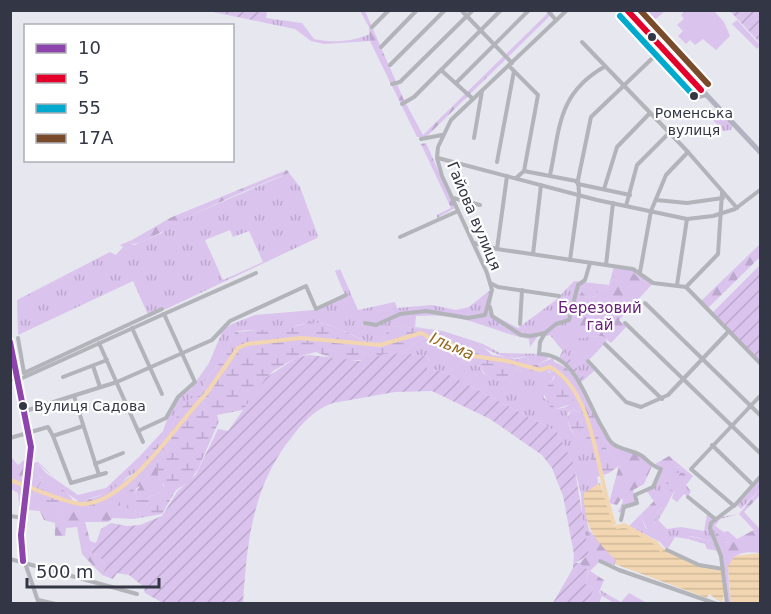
<svg xmlns="http://www.w3.org/2000/svg" width="771" height="614" viewBox="0 0 771 614" font-family="'DejaVu Sans',sans-serif">
  <style>
    .grass { fill: url(#grass-tufts); fill-rule: evenodd }
    .forest { fill: url(#forest-firs) }
    .wetland { fill: url(#wetland-marsh) }
    .park { fill: #dac3ed }
    .garden { fill: url(#garden-furrows) }
    .water { fill: url(#water-rules) }
    .lines { fill: none; stroke-linecap: round; stroke-linejoin: round }
    .river { stroke: #f2d6b1; stroke-width: 4 }
    .minor { stroke: #b2b4ba; stroke-width: 4 }
    .major { stroke: #b1b3c0; stroke-width: 5 }
    .bus-1-casing { stroke: #fff; stroke-width: 10 }
    .bus-2-casing { stroke: #fff; stroke-width: 10 }
    .bus-3-casing { stroke: #fff; stroke-width: 10 }
    .bus-4-casing { stroke: #fff; stroke-width: 10 }
    .bus-1 { stroke: #8e44ad; stroke-width: 6 }
    .bus-2 { stroke: #e4002b; stroke-width: 6 }
    .bus-3 { stroke: #00a9ce; stroke-width: 6 }
    .bus-4 { stroke: #7a4b2a; stroke-width: 6 }
    .bus-dot { fill: #323645; stroke: #fff; stroke-width: 2 }
    .labels { text-anchor: middle; dominant-baseline: central; stroke-width: 4.5; stroke-linejoin: round; paint-order: stroke }
    .bus-label { font-size: 14px; fill: #323645; stroke: #fff }
    .street-label { font-size: 15px; fill: #323645; stroke: #fff }
    .park-label { font-size: 15px; fill: #68207b; stroke: #fff }
    .water-label { font-size: 16px; font-style: italic; fill: #98671e; stroke: #fff }
  </style>
  <defs>
    <pattern id="grass-tufts" width="24" height="20" patternUnits="userSpaceOnUse" patternTransform="scale(1.5)"><rect width="24" height="20" fill="#dac3ed"/><path d="M3 7l-1-3M5 7V3M7 7l1-3M15 17l-1-3M17 17v-4M19 17l1-3" fill="none" stroke="#bca8cd"/></pattern>
    <pattern id="forest-firs" width="22" height="20" patternUnits="userSpaceOnUse" patternTransform="scale(1.5)"><rect width="22" height="20" fill="#dac3ed"/><path d="M5 1l3.5 6h-7zM16 11l3.5 6h-7z" fill="#bca8cd"/></pattern>
    <pattern id="wetland-marsh" width="20" height="14" patternUnits="userSpaceOnUse" patternTransform="scale(1.5)"><rect width="20" height="14" fill="#dac3ed"/><path d="M1 5h8M5 5V1M11 12h8M15 12V8" fill="none" stroke="#bca8cd"/></pattern>
    <pattern id="garden-furrows" width="10" height="10" patternUnits="userSpaceOnUse" patternTransform="scale(1.5)"><rect width="10" height="10" fill="#dac3ed"/><path d="M-1 1l2-2M0 10L10 0M9 11l2-2" fill="none" stroke="#bca8cd"/></pattern>
    <pattern id="water-rules" width="6" height="5" patternUnits="userSpaceOnUse" patternTransform="scale(1.5)"><rect width="6" height="5" fill="#f2d6b1"/><path d="M0 2.5h6" fill="none" stroke="#d0b89a"/></pattern>
  </defs>
  <rect width="100%" height="100%" fill="#e6e7ef"/>
  <g class="grass">
    <path d="M208,11H213L256,21L266,18L302,23L314,39C333,43 352,42 370,34V41L324,44L311,41L295,29Z"/>
    <path d="M640,11H665L651,23Z"/>
    <path d="M716,110L732,125L731,130L723,131L713,120Z"/>
    <path d="M289,173L300,187L318,236L317,238L149,317L133,281L18,335L17,300L110,252L116,255L123,247L120,245L132,240L131,244L134,245L162,233L168,226L194,214ZM230,230L233,237L249,231L263,262L223,280L205,240Z"/>
    <path d="M614,266L633,269L653,283L646,291V285L635,273L615,278L610,285L598,291L596,296L587,298L577,287L568,318L577,338L602,336L607,341L588,361L594,371L585,379L550,335L544,336L541,332L530,347L529,339C484,329 465,312 416,316L415,327L443,331L483,344L500,353L547,354L548,359L537,365H531L527,356C509,361 497,355 483,347C466,349 456,340 442,334C430,328 403,326 390,327L384,337L376,343C351,339 336,321 309,323C298,323 288,331 277,333C264,334 251,327 235,332L221,361L205,381L202,395C177,399 179,421 165,437C159,444 152,447 148,455L154,463L127,477L115,490L80,502L53,484L42,481L37,471L38,464L46,473L78,495L106,488L139,457L163,431L171,409L183,393L191,389L209,363L223,330L232,324L255,315L314,310L345,295L335,271L340,269L358,310L395,302L397,308L432,305L456,310L469,307L489,291H493L491,307L493,315L518,328L556,300L574,281L609,285Z"/>
    <path d="M421,338C442,339 442,350 457,358C464,362 473,363 480,367L484,374L497,381L515,372L516,368L521,371L544,370L555,374L543,397L556,409L563,408L568,413C565,431 582,441 591,455C596,463 597,474 598,484C581,496 585,512 589,530L583,533L581,493L573,464L557,432L442,371L427,370L429,357L404,353Z"/>
    <path d="M682,467L693,476L686,485L691,491L688,497L684,494L677,502L672,498L675,488L659,496L653,487L655,483L686,476L684,473H674V468Z"/>
    <path d="M760,477V489L741,509L736,504Z"/>
    <path d="M666,507L658,520L667,529L681,527L704,531L707,514L715,518L739,514L720,519L715,526L724,532L729,542C715,545 702,537 689,536L688,539L675,537L667,550L660,542L629,526L640,515L646,529L654,525L657,511Z"/>
    <path d="M600,590L621,602L629,593L647,603H614L602,596Z"/>
  </g>
  <g class="forest">
    <path d="M360,11H365L404,100L423,135L550,11H555L426,137H417L370,41L369,27Z"/>
    <path d="M737,20L760,45L757,49L732,24Z"/>
    <path d="M426,143L455,208L437,218V215L451,208L421,144Z"/>
    <path d="M287,170L289,173C257,185 225,200 194,214C177,221 147,244 131,244L132,240L172,217Z"/>
    <path d="M760,244V257L708,308L701,301Z"/>
    <path d="M627,270L634,273L647,285L646,291L619,320L626,327L611,343L602,336L577,338L566,327L568,318L561,310L577,286L587,298L596,296L598,291L610,285L615,278L614,272Z"/>
    <path d="M527,356L531,365H537L553,358L554,362C575,368 586,394 592,412L588,416L573,409L568,413L563,408L571,404L559,377H555L550,371H521L516,368L518,359Z"/>
    <path d="M606,442L641,455L652,466L669,456L682,467L674,468V473H684L686,476L683,481L659,485L655,483L660,469L652,466L644,484L633,490L637,503L627,505L623,513L618,512L623,502L622,498L617,505L609,503L619,466L606,448Z"/>
    <path d="M10,456L18,465L29,456L20,514L18,493L11,489Z"/>
    <path d="M38,462L55,478L38,464L37,471L42,481L34,494L58,514L65,501C106,505 119,478 154,463C160,472 164,481 164,492L150,496L146,500H138L135,493L140,486L128,492L136,509L133,519L113,518L108,522H85L90,541L93,542L92,554L99,555L106,567L102,575L82,554L77,527L66,528L65,536H55V523L44,520L40,511L28,510L33,463Z"/>
    <path d="M653,487L659,496L676,487L666,507L657,511L654,525L647,529L640,515L654,501L646,490Z"/>
    <path d="M760,489V495L744,512L760,529V553C721,547 728,576 731,603H727L719,551L707,549L705,544L688,539L689,536L710,541L717,533L726,543L729,542L724,532L728,531L737,539L754,530L739,514Z"/>
    <path d="M589,530L617,559L614,565L600,561L590,571L604,580L599,592L602,596L599,603H588L594,588L585,584L589,572L579,563L589,554L583,533Z"/>
  </g>
  <g class="wetland">
    <path d="M310,322C342,324 348,338 376,343L384,337L390,327C403,326 430,328 442,334C456,340 466,349 483,347L492,355L518,359L515,372L497,381L488,378L480,367L456,358L446,347L431,338H421L404,353L385,354L369,360H336L316,352L297,357L273,371L243,410L217,415L219,421L198,469L189,482L176,490L162,514L133,519L136,509L120,507V493L128,492L139,482L135,493L138,500H146L150,496L164,492V484L158,481V470L148,455C152,447 159,444 165,437C179,421 177,399 202,395L205,381L221,361L235,332L265,330L275,333Z"/>
    <path d="M555,377H559L567,391L574,395L571,404L556,409L550,407L543,392Z"/>
    <path d="M572,409L588,416L592,412L612,443L606,442V448L619,466L609,473L597,477C591,447 574,443 567,418Z"/>
    <path d="M42,481C54,483 68,491 74,502H65L58,514L50,511L34,494Z"/>
  </g>
  <path class="park" d="M684,11H714L724,22L730,36L716,50L703,39L695,45L690,40L686,44L678,36L683,31L677,25L684,19L681,15Z"/>
  <g class="garden">
    <path d="M213,11H267L266,18L256,21Z"/>
    <path d="M730,11H760V43Z"/>
    <path d="M760,265V363L712,313Z"/>
    <path d="M563,350L585,379L579,384L559,358Z"/>
    <path d="M404,353L429,357L427,370L442,371L557,432L574,465L589,555L575,563H579L589,571L585,584L594,588L588,603H553L573,568L574,554L563,496L552,468L542,455L490,419L432,391L395,392L333,403C315,409 302,423 291,438C252,487 247,543 243,603H163L145,593L144,587L129,575L117,573L113,579L102,575L106,567L99,555L92,554L93,542L96,543L101,529L111,523L127,526L140,525L162,516L177,492L196,474L218,429L228,431L266,378L297,357L310,355L359,361L385,354Z"/>
  </g>
  <g class="water">
    <path d="M600,483L613,525C620,529 625,526 634,530C669,550 679,563 722,571L724,593L722,603L709,594L707,598L615,564L616,560C594,540 583,524 584,493Z"/>
    <path d="M760,553V603H731L728,566L735,556Z"/>
  </g>
  <g class="lines">
    <g class="river">
      <path d="M206,394L238,348L247,344L301,338L380,345L421,333L431,338L439,337L474,356L507,361L540,370L550,367C596,391 597,479 614,523"/>
      <path d="M10,480C27,486 65,503 81,504C125,506 176,425 204,396"/>
      <path d="M617,527L624,525L656,543L661,550"/>
    </g>
    <g class="minor">
      <path d="M461,10L512,63"/>
      <path d="M547,10L556,20"/>
      <path d="M372,27L389,10"/>
      <path d="M582,42L688,152L737,208"/>
      <path d="M381,47L417,10"/>
      <path d="M390,65L445,10"/>
      <path d="M509,66L538,95L524,171L516,178"/>
      <path d="M441,70L473,99"/>
      <path d="M691,80L698,97L707,95"/>
      <path d="M456,83L529,10"/>
      <path d="M392,84L400,82L473,10"/>
      <path d="M402,104L414,97L501,10"/>
      <path d="M474,138L482,91"/>
      <path d="M421,139L442,135"/>
      <path d="M438,158L597,200L687,219L713,216L735,209L760,190"/>
      <path d="M497,162L514,71"/>
      <path d="M524,171L576,181L578,184L630,195"/>
      <path d="M550,175C560,129 557,94 604,67"/>
      <path d="M604,189L617,147L650,113"/>
      <path d="M579,193L578,180L591,117L663,48"/>
      <path d="M453,198L480,205"/>
      <path d="M656,200L687,203L723,198"/>
      <path d="M626,206L637,165L669,133"/>
      <path d="M400,237L458,211"/>
      <path d="M474,243L497,249L633,269L653,283L686,287L760,363"/>
      <path d="M497,249L507,176"/>
      <path d="M533,254L541,185"/>
      <path d="M570,260L579,195"/>
      <path d="M606,265L613,203"/>
      <path d="M640,272L651,211L666,175L688,152"/>
      <path d="M490,283L498,287L559,296"/>
      <path d="M677,285L687,219"/>
      <path d="M686,287L718,254L722,193"/>
      <path d="M645,303L760,415"/>
      <path d="M490,307L492,316L521,335L531,336L545,333L540,342L539,354C576,354 586,401 602,427C605,431 608,440 612,443C620,450 633,450 642,456C649,461 651,466 661,469L653,487L635,495L637,503L624,507L621,520"/>
      <path d="M164,314L256,273"/>
      <path d="M365,323L376,325L400,314L426,311L468,318L485,315L492,290L487,273L442,176L437,158L438,147L451,120L567,10"/>
      <path d="M625,323L760,453"/>
      <path d="M520,324L522,290"/>
      <path d="M132,328L162,394"/>
      <path d="M545,333L556,324L569,320L578,285L585,280L590,263"/>
      <path d="M18,338L24,373"/>
      <path d="M10,339L31,447L21,535L22,554L39,604"/>
      <path d="M99,343L143,442"/>
      <path d="M605,344L662,399"/>
      <path d="M588,361L626,402L641,407L668,395L729,331"/>
      <path d="M93,366L100,387"/>
      <path d="M24,373L162,309"/>
      <path d="M63,377L107,360"/>
      <path d="M10,379L18,380L164,314L195,382L178,397L166,418L138,431"/>
      <path d="M74,396L99,475"/>
      <path d="M25,411L117,382L212,340L230,321L306,286L316,309L346,295"/>
      <path d="M83,426L53,436L71,483L106,473"/>
      <path d="M10,438L48,427L53,436"/>
      <path d="M712,445L753,485"/>
      <path d="M95,464L123,453"/>
      <path d="M688,497L714,518"/>
      <path d="M734,506L691,469L760,396"/>
      <path d="M10,516L24,518"/>
      <path d="M667,550L699,565L723,569"/>
      <path d="M10,559L137,594"/>
      <path d="M600,561L619,570L717,604"/>
      <path d="M38,600L56,604"/>
      <path d="M727,604L721,556L710,528L711,523L736,504L760,477"/>
    </g>
    <path class="major" d="M627,10L760,152"/>
    <defs>
      <path id="bus-1" d="M10,342L31,447L21,535L23,561"/>
      <path id="bus-2" d="M627,10L701,90"/>
      <path id="bus-3" d="M620,16L694,96"/>
      <path id="bus-4" d="M640,10L708,84"/>
    </defs>
    <use href="#bus-1" class="bus-1-casing"/>
    <use href="#bus-2" class="bus-2-casing"/>
    <use href="#bus-3" class="bus-3-casing"/>
    <use href="#bus-4" class="bus-4-casing"/>
    <use href="#bus-1" class="bus-1"/>
    <use href="#bus-2" class="bus-2"/>
    <use href="#bus-3" class="bus-3"/>
    <use href="#bus-4" class="bus-4"/>
  </g>
  <g class="bus-dot">
    <circle cx="652" cy="37" r="5"/>
    <circle cx="694" cy="96" r="5"/>
    <circle cx="23" cy="406" r="5"/>
  </g>
  <g class="labels">
    <g class="bus-label">
      <text x="694" y="113">Роменська<tspan x="694" dy="17">вулиця</tspan></text>
      <text x="34" y="406" text-anchor="start">Вулиця Садова</text>
    </g>
    <g class="street-label">
      <text transform="translate(474 216) rotate(67)">Гайова вулиця</text>
    </g>
    <g class="park-label">
      <text x="600" y="308">Березовий<tspan x="600" dy="17">гай</tspan></text>
    </g>
    <g class="water-label">
      <text transform="translate(452 346) rotate(23)">Ільма</text>
    </g>
  </g>
  <rect width="771" height="614" fill="none" stroke="#323645" stroke-width="24"/>
  <rect x="24" y="24" width="210" height="138" fill="#ffffff" stroke="#adafb5" stroke-width="1.5"/>
  <rect x="36" y="44" width="30" height="9" fill="#8e44ad" stroke="#adafb5" stroke-width="1.5"/>
  <text x="78" y="54" font-size="18" fill="#323645">10</text>
  <rect x="36" y="74" width="30" height="9" fill="#e4002b" stroke="#adafb5" stroke-width="1.5"/>
  <text x="78" y="84" font-size="18" fill="#323645">5</text>
  <rect x="36" y="104" width="30" height="9" fill="#00a9ce" stroke="#adafb5" stroke-width="1.5"/>
  <text x="78" y="114" font-size="18" fill="#323645">55</text>
  <rect x="36" y="134" width="30" height="9" fill="#7a4b2a" stroke="#adafb5" stroke-width="1.5"/>
  <text x="78" y="144" font-size="18" fill="#323645">17А</text>
  <path d="M27 578v9h132v-9" fill="none" stroke="#323645" stroke-width="3"/>
  <text x="36" y="578" font-size="18" fill="#323645" stroke="#ffffff" stroke-width="4.5" paint-order="stroke">500 m</text>
</svg>
